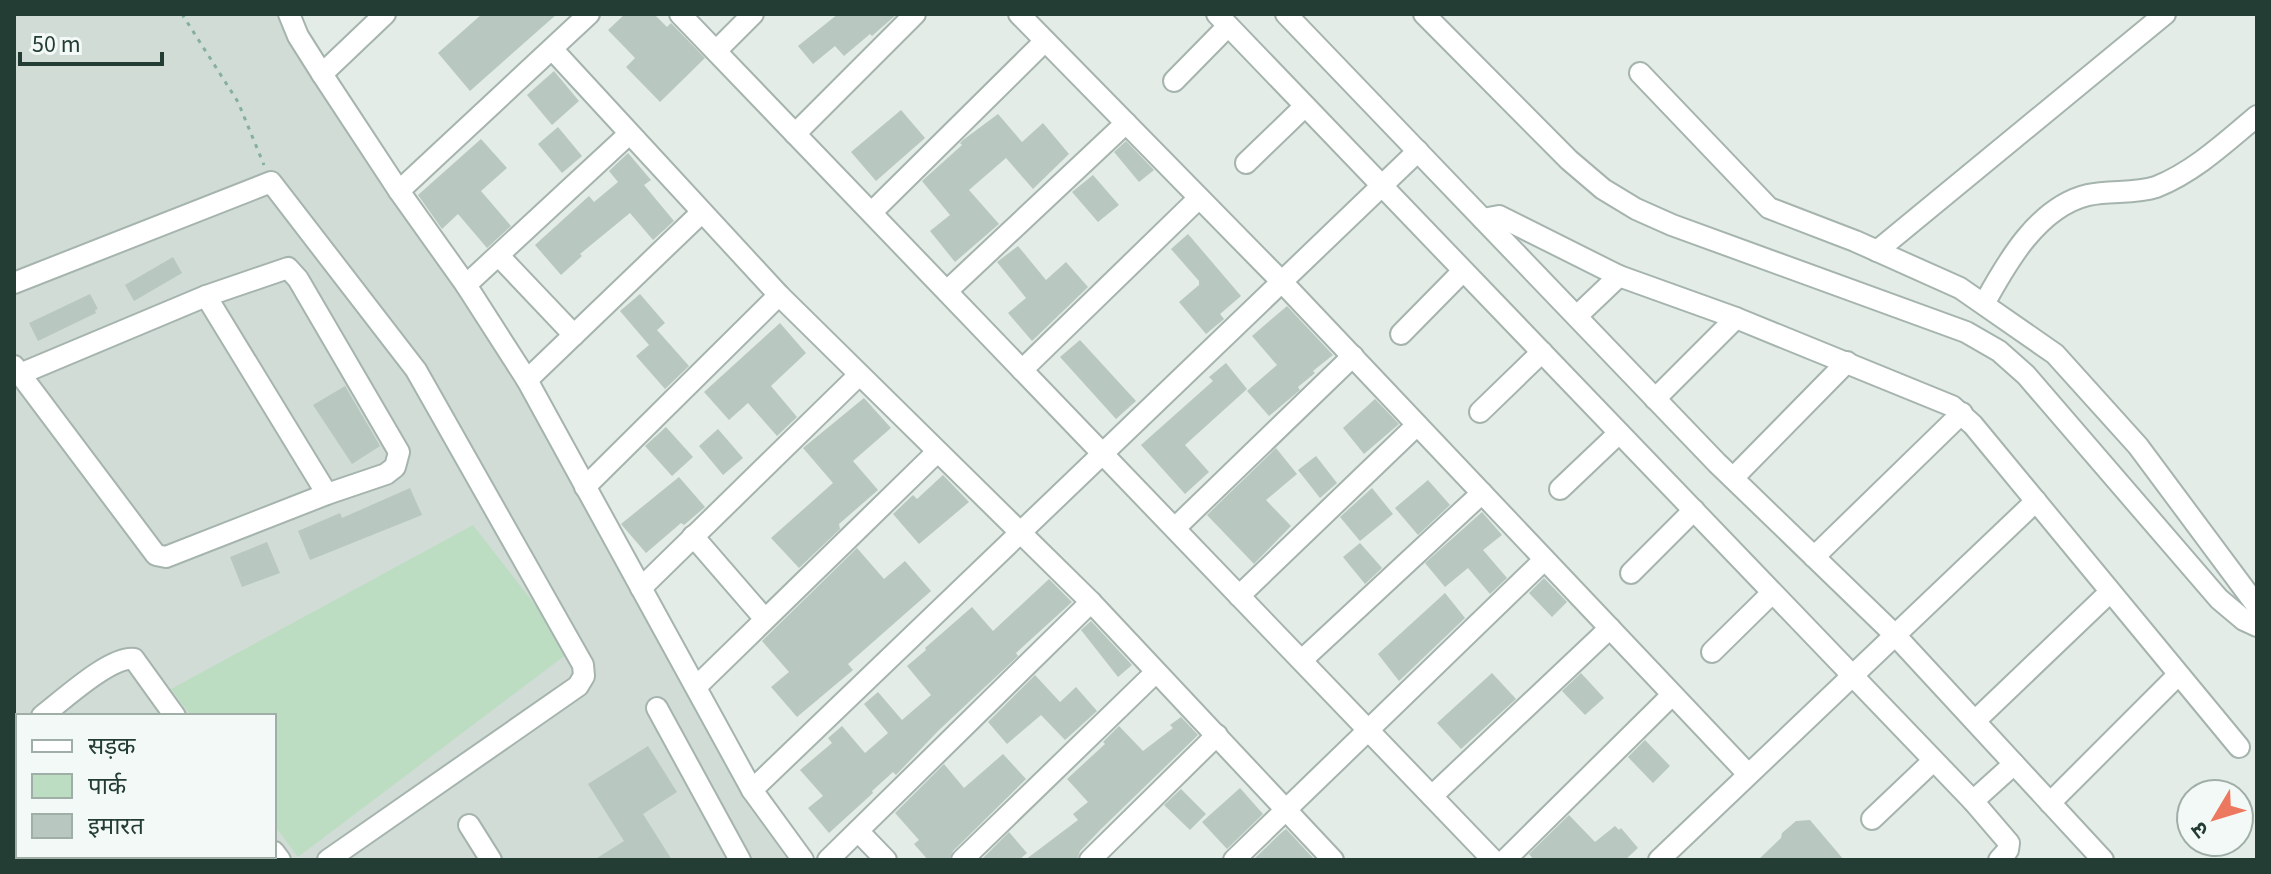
<svg xmlns="http://www.w3.org/2000/svg" width="2271" height="874" viewBox="0 0 2271 874" font-family="'Source Sans 3','Noto Sans Devanagari',sans-serif">
  <style>
    .built { fill: #d1dcd6; fill-rule: evenodd }
    .green { fill: #bdddc3 }
    .building { fill: #b8c7c0 }
    .lines { fill: none; stroke-linecap: round; stroke-linejoin: round }
    .minor-casing { stroke: #a6b4ae; stroke-width: 24 }
    .path { stroke: #85af9e; stroke-width: 3; stroke-dasharray: 4 6; stroke-linecap: butt }
    .minor { stroke: #fff; stroke-width: 20 }
  </style>
  <rect width="100%" height="100%" fill="#e3ece7"/>
  <path class="built" d="M14,14H281L503,334L798,860H14ZM18,716H274V856H18Z"/>
  <path class="green" d="M473,525L571,651L298,857L274,825V716H191L171,689Z"/>
  <g class="building">
    <path d="M482,14H557L470,91L438,53Z"/>
    <path d="M625,14H654L667,27L671,23L705,58L660,102L626,67L635,58L608,30Z"/>
    <path d="M838,14H897L872,36L870,34L844,56L835,46L813,64L798,46Z"/>
    <path d="M554,71L579,101L552,125L527,95Z"/>
    <path d="M901,110L925,138L876,181L851,152Z"/>
    <path d="M998,114L1022,142L1043,123L1069,154L1033,189L1006,158L969,190L999,224L955,262L930,231L950,215L922,181L962,145L960,143L963,140Z"/>
    <path d="M558,127L582,156L562,173L538,144Z"/>
    <path d="M481,139L507,168L481,191L511,226L487,248L458,214L442,229L418,195Z"/>
    <path d="M1126,141L1154,170L1139,182L1114,152Z"/>
    <path d="M628,153L651,180L644,185L674,221L653,240L630,213L580,254L582,256L561,275L535,245L589,196L594,202L618,182L609,171Z"/>
    <path d="M1093,175L1119,205L1098,222L1072,192Z"/>
    <path d="M1188,234L1241,296L1220,314L1224,319L1206,334L1179,302L1199,285V281L1171,249Z"/>
    <path d="M1018,246L1046,280L1066,262L1088,287L1032,341L1008,313L1026,298L997,262Z"/>
    <path d="M173,257L182,273L134,301L125,285Z"/>
    <path d="M90,294L98,309L95,310L96,313L38,341L29,323Z"/>
    <path d="M640,294L665,323L657,330L689,366L665,389L636,356L649,345L620,311Z"/>
    <path d="M1287,306L1333,355L1313,371L1315,373L1298,387L1300,390L1269,416L1247,391L1277,365L1252,336Z"/>
    <path d="M780,323L806,353L771,386L797,417L777,436L748,403L729,420L704,392Z"/>
    <path d="M1080,340L1136,401L1116,419L1060,357Z"/>
    <path d="M1226,363L1247,389L1185,445L1209,472L1185,494L1141,445L1213,381L1209,377Z"/>
    <path d="M345,386L380,446L352,464L313,405Z"/>
    <path d="M864,398L891,428L853,461L878,490L839,524L840,529L799,568L771,538L833,483L803,448Z"/>
    <path d="M1375,399L1399,424L1364,454L1343,428Z"/>
    <path d="M666,427L693,457L672,476L645,446Z"/>
    <path d="M718,429L743,458L723,475L699,446Z"/>
    <path d="M1276,448L1297,474L1266,500L1291,526L1254,564L1207,515Z"/>
    <path d="M1316,456L1337,483L1320,498L1298,470Z"/>
    <path d="M943,475L969,502L919,544L893,514L913,495L917,499Z"/>
    <path d="M679,477L705,507L684,525L681,523L646,553L621,524Z"/>
    <path d="M1428,480L1450,505L1418,535L1395,508Z"/>
    <path d="M410,488L422,515L310,560L298,531L340,513L342,518Z"/>
    <path d="M1372,488L1393,514L1360,541L1340,517Z"/>
    <path d="M1482,512L1502,535L1483,550L1507,578L1490,594L1468,568L1445,587L1425,563Z"/>
    <path d="M267,542L280,573L242,587L230,557Z"/>
    <path d="M1360,543L1382,568L1365,584L1343,557Z"/>
    <path d="M857,548L884,579L905,561L931,591L848,664L853,670L797,717L771,687L789,672L762,641Z"/>
    <path d="M1544,578L1567,602L1552,617L1529,593Z"/>
    <path d="M1049,579L1072,602L1016,653L1018,656L938,731L896,775L893,772L872,791L873,793L829,833L808,808L823,796L800,770L832,743L828,738L842,726L865,753L888,733L864,704L878,692L902,720L931,695L907,666L926,650L925,648L972,607L993,631Z"/>
    <path d="M1445,593L1465,618L1399,681L1378,654Z"/>
    <path d="M1091,621L1132,665L1118,677L1081,630Z"/>
    <path d="M1492,673L1516,699L1461,749L1437,723Z"/>
    <path d="M1581,673L1604,698L1585,715L1562,691Z"/>
    <path d="M1035,675L1060,702L1076,687L1097,711L1065,740L1041,715L1007,744L988,722Z"/>
    <path d="M1181,717L1198,735L1100,830L1080,851L1077,860H1025L1078,820L1073,814L1088,802L1067,779L1105,744L1103,742L1119,726L1143,751L1173,728L1170,725Z"/>
    <path d="M1645,740L1670,766L1653,783L1628,757Z"/>
    <path d="M648,746L677,792L643,814L672,860H594L624,841L588,784Z"/>
    <path d="M1003,754L1026,779L953,851L949,860H928L914,844L919,840L895,813L944,764L964,788Z"/>
    <path d="M1240,788L1263,814L1227,849L1202,822Z"/>
    <path d="M1181,789L1206,814L1190,830L1164,805Z"/>
    <path d="M1569,815L1595,842L1615,826L1619,830L1621,828L1638,848L1625,860H1534L1529,854Z"/>
    <path d="M1810,820L1844,860H1758L1781,838L1782,833L1796,821Z"/>
    <path d="M1286,829L1315,860H1253L1281,833Z"/>
    <path d="M1009,832L1027,853L1019,860H981Z"/>
  </g>
  <g class="lines">
    <defs>
      <g id="minor">
        <path d="M289,14L298,36L322,74L399,191L466,285L527,380L752,790L803,860"/>
        <path d="M680,14L1493,860"/>
        <path d="M1019,14L1283,283L1748,774"/>
        <path d="M1217,14L1973,801L2009,843L2008,850L1999,860"/>
        <path d="M1286,14L1717,463L1895,635L2103,860"/>
        <path d="M1424,14L1569,160L1603,189L1636,209L1672,225L1966,332L1999,351L2026,375L2219,599L2244,620L2257,626"/>
        <path d="M553,50L779,295L1091,602L1333,860"/>
        <path d="M716,51L753,14"/>
        <path d="M1640,73L1769,208L1855,241L1960,288L2055,354L2138,446L2257,606"/>
        <path d="M322,74L385,14"/>
        <path d="M1174,81L1228,26"/>
        <path d="M795,134L915,14"/>
        <path d="M1246,163L1305,106"/>
        <path d="M399,191L589,14"/>
        <path d="M872,212L1045,41"/>
        <path d="M1483,219L1499,216L1619,276"/>
        <path d="M1877,251L2165,14"/>
        <path d="M499,256L574,335"/>
        <path d="M14,283L271,182L416,370L583,665L584,676L578,686L328,860"/>
        <path d="M466,285L629,134"/>
        <path d="M947,291L1126,123"/>
        <path d="M206,296L327,494"/>
        <path d="M1984,304C2007,262 2038,207 2088,195C2110,190 2135,194 2156,187C2194,172 2226,142 2257,116"/>
        <path d="M1577,316L1619,276L1736,318L1952,406L1973,425L2239,747"/>
        <path d="M1401,334L1462,272"/>
        <path d="M14,366L156,555L166,557L327,494L386,474L395,467L399,452L298,279L288,268L206,296L20,374"/>
        <path d="M1022,370L1199,198"/>
        <path d="M527,380L701,213"/>
        <path d="M1655,399L1736,318"/>
        <path d="M1480,412L1542,352"/>
        <path d="M1733,478L1847,362"/>
        <path d="M585,487L779,295"/>
        <path d="M1560,489L1619,433"/>
        <path d="M1175,528L1353,356"/>
        <path d="M693,536L764,618"/>
        <path d="M1814,557L1962,413"/>
        <path d="M1631,573L1694,510"/>
        <path d="M641,588L859,375"/>
        <path d="M1239,596L1417,425"/>
        <path d="M1712,652L1771,594"/>
        <path d="M1302,660L1482,493"/>
        <path d="M697,686L937,452"/>
        <path d="M657,708L740,860"/>
        <path d="M42,716C62,701 110,656 134,659L175,716"/>
        <path d="M1975,721L2110,592"/>
        <path d="M14,725L18,730"/>
        <path d="M752,790L1418,151"/>
        <path d="M1432,796L1610,628"/>
        <path d="M1973,801L2014,764"/>
        <path d="M2050,803L2178,675"/>
        <path d="M1872,819L1933,761"/>
        <path d="M469,825L491,860"/>
        <path d="M858,831L886,860"/>
        <path d="M274,852L280,860"/>
        <path d="M114,856L117,860"/>
        <path d="M828,860L1091,602"/>
        <path d="M962,860L1156,672"/>
        <path d="M1090,860L1217,735"/>
        <path d="M1234,860L1544,560"/>
        <path d="M1505,860L1672,695"/>
        <path d="M1659,860L2036,501"/>
      </g>
    </defs>
    <use href="#minor" class="minor-casing"/>
    <path class="path" d="M182,14L238,102L264,165"/>
    <use href="#minor" class="minor"/>
  </g>
  <rect width="2271" height="874" fill="none" stroke="#233d34" stroke-width="32"/>
  <rect x="16" y="714" width="260" height="144" fill="#f3f9f6" stroke="#a0aea8" stroke-width="2"/>
  <rect x="32" y="740" width="40" height="12" fill="#ffffff" stroke="#a0aea8" stroke-width="2"/>
  <text x="88" y="754" font-size="24" fill="#233d34">सड़क</text>
  <rect x="32" y="774" width="40" height="24" fill="#bdddc3" stroke="#a0aea8" stroke-width="2"/>
  <text x="88" y="794" font-size="24" fill="#233d34">पार्क</text>
  <rect x="32" y="814" width="40" height="24" fill="#b8c7c0" stroke="#a0aea8" stroke-width="2"/>
  <text x="88" y="834" font-size="24" fill="#233d34">इमारत</text>
  <g transform="translate(2215 818) rotate(232)"><circle r="38" fill="#f3f9f6" stroke="#a0aea8" stroke-width="2"/>
  <path d="M0-6L14 30L0 20L-14 30Z" fill="#ed7860"/>
  <text y="-12" font-size="22" font-weight="bold" text-anchor="middle" fill="#233d34">उ</text>
  </g>
  <path d="M20 52v12h142v-12" fill="none" stroke="#233d34" stroke-width="4"/>
  <text x="32" y="52" font-size="24" fill="#233d34" stroke="#f3f9f6" stroke-width="6" paint-order="stroke">50 m</text>
</svg>
